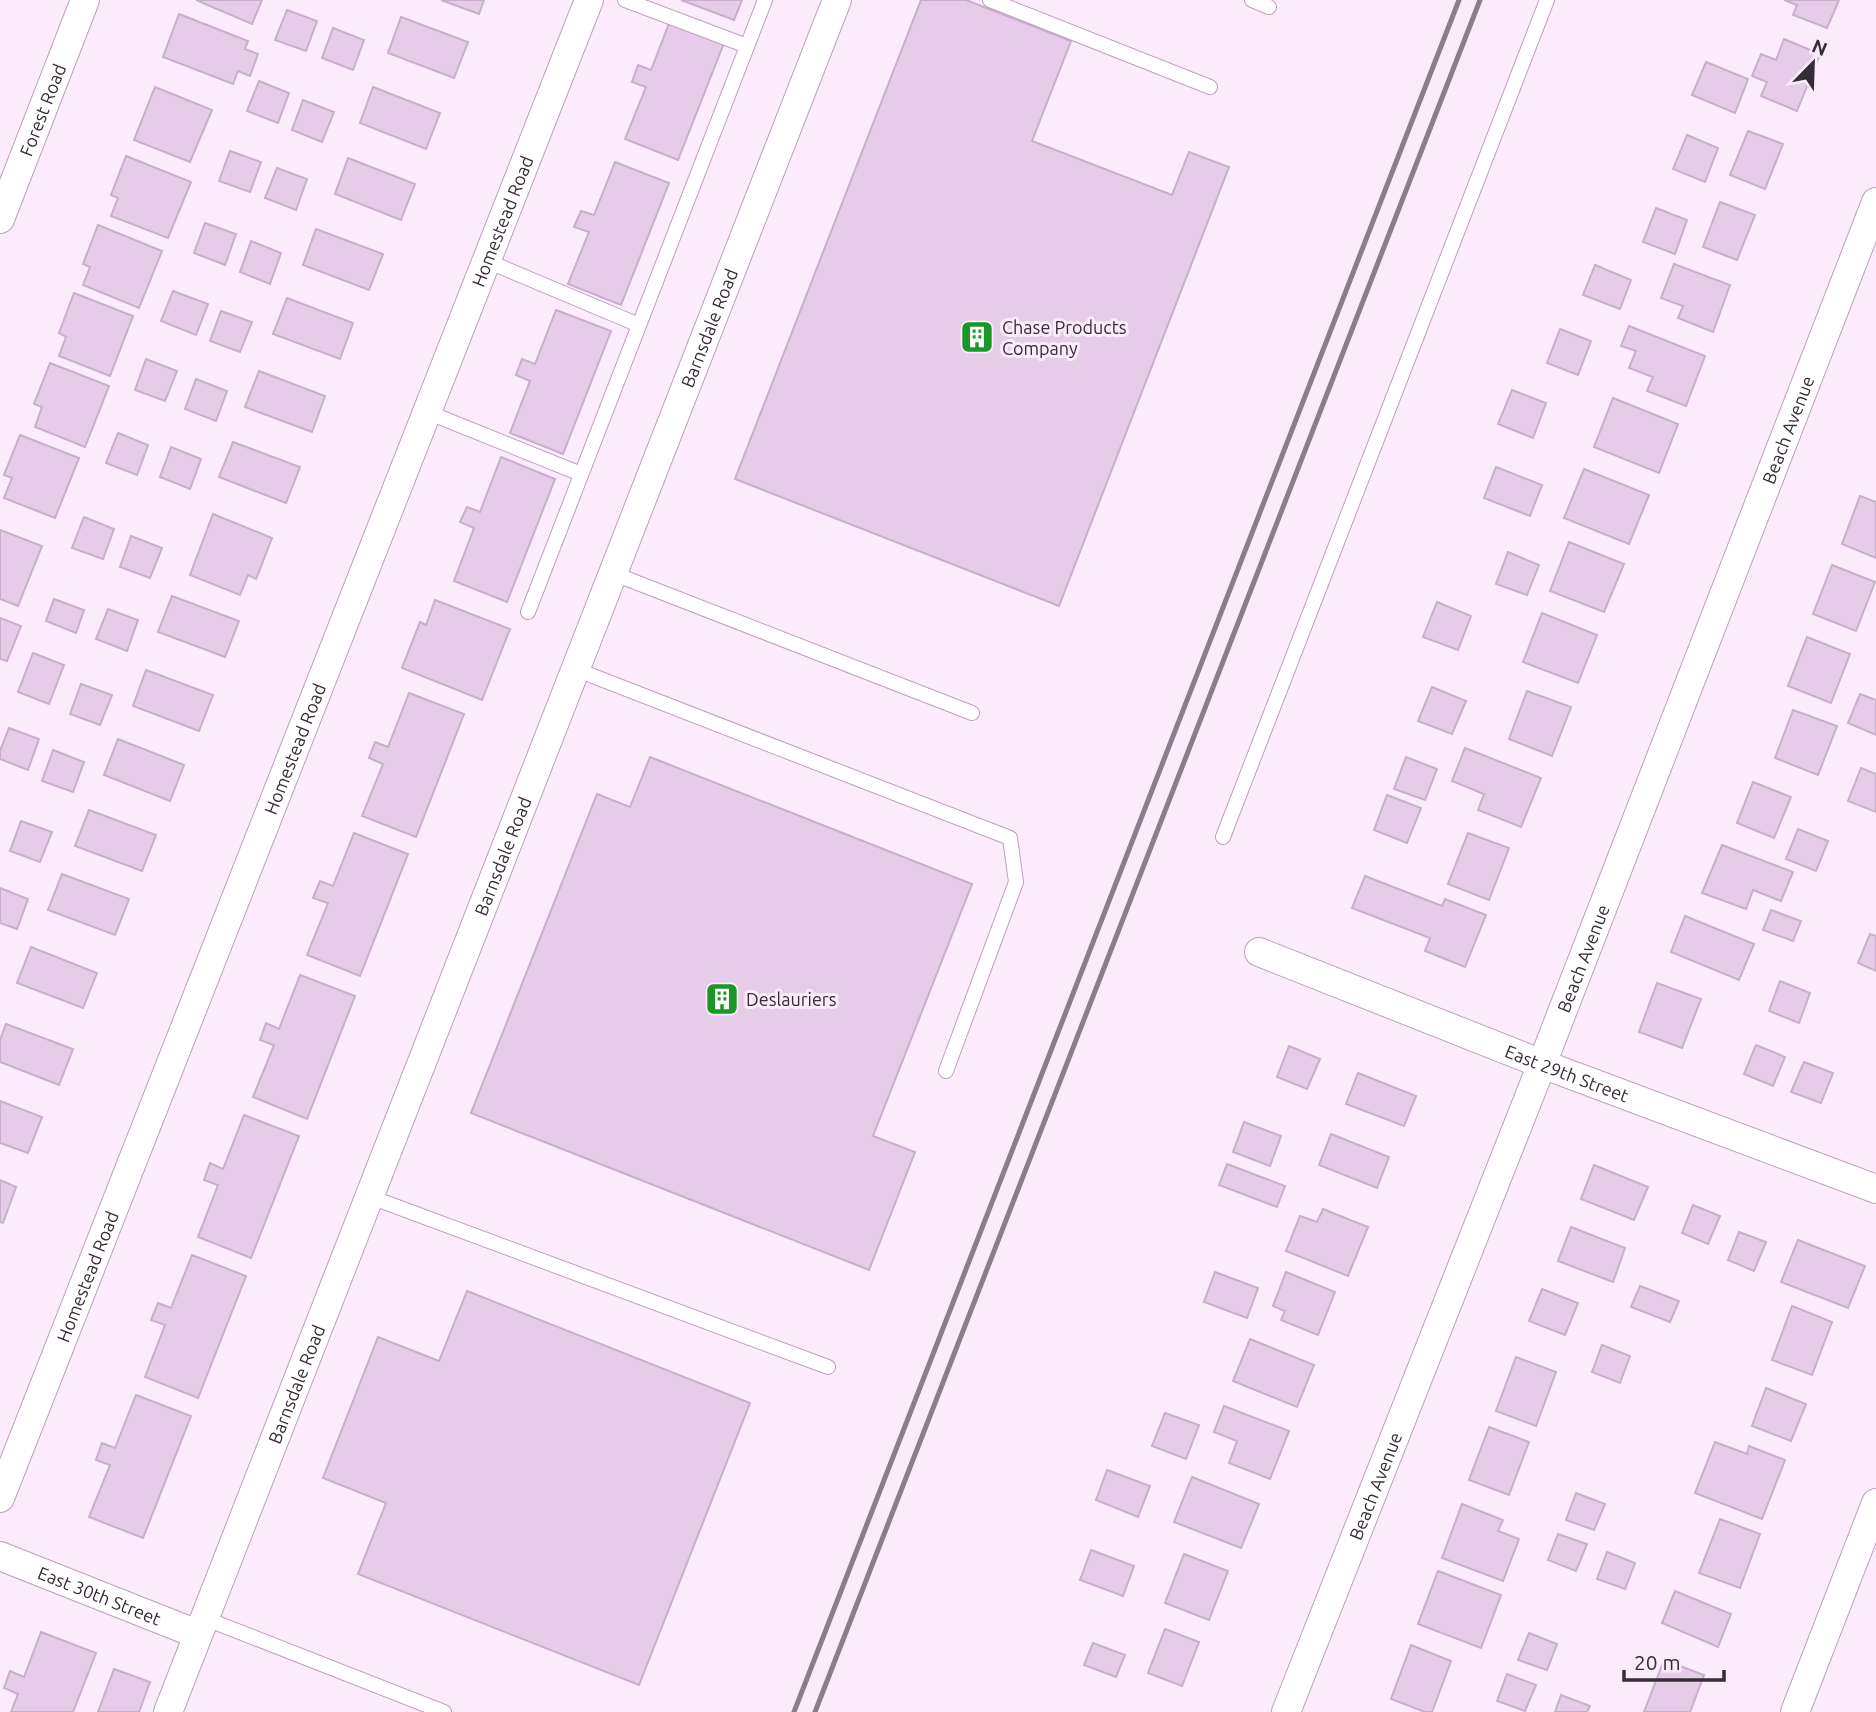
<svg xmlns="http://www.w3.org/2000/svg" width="1876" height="1712" viewBox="0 0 1876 1712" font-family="Ubuntu,sans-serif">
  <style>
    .building { fill: #e7cce9; stroke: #c9afcb; stroke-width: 2 }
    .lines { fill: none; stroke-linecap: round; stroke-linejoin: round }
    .service-casing { stroke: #bba2bd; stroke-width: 16 }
    .minor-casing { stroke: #bba2bd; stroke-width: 30 }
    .service { stroke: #fff; stroke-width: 14 }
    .minor { stroke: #fff; stroke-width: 28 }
    .rail { stroke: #8b7e8c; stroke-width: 5 }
    .labels { text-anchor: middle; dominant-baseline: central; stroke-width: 6; stroke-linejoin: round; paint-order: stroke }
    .street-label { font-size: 18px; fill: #362c37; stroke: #fbebfc }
    .poi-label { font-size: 18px; fill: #362c37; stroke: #fbebfc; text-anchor: start }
  </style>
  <rect width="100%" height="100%" fill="#fbebfc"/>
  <g class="building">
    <path d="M196,0H262L252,24Z"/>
    <path d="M441,0H484L479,14Z"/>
    <path d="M681,0H742L734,20Z"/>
    <path d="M921,0H966L1071,41L1032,141L1172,195L1189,152L1229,167L1059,606L735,479Z"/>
    <path d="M1784,0H1839L1827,28L1793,15L1797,5Z"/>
    <path d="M287,10L317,21L306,51L275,40Z"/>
    <path d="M179,14L248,41L245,49L258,54L250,76L238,71L233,84L163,57Z"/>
    <path d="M401,17L468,42L454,78L388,53Z"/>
    <path d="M670,21L724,43L678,160L625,139L646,87L632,82L638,65L651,70Z"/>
    <path d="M333,28L364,40L353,70L322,58Z"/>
    <path d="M1784,39L1820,54L1797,111L1761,96L1767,82L1752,76L1761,54L1776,60Z"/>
    <path d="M1706,62L1748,79L1735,113L1692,95Z"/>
    <path d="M259,81L289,93L278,123L247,111Z"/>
    <path d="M155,87L212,110L190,162L134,140Z"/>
    <path d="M373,87L440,113L426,149L360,123Z"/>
    <path d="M303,100L334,112L322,142L292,130Z"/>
    <path d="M1748,131L1783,144L1765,189L1730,175Z"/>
    <path d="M1687,135L1718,148L1705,182L1673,169Z"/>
    <path d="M230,151L261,162L250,192L219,181Z"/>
    <path d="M126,156L191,182L168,238L111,216L118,198L111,195Z"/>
    <path d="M348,158L415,184L401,220L335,194Z"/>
    <path d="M615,162L669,183L621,305L568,284L589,232L574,227L581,211L594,215Z"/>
    <path d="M277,168L307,179L296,210L265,198Z"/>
    <path d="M1720,202L1755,215L1737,260L1703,247Z"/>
    <path d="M1656,208L1687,220L1675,254L1643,242Z"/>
    <path d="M205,223L236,234L225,265L194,253Z"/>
    <path d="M98,225L162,251L139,308L83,285L90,267L83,264Z"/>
    <path d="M316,229L383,254L369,290L303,265Z"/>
    <path d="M251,241L281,253L270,284L240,272Z"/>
    <path d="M1674,264L1730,285L1713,332L1678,318L1683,306L1661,298Z"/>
    <path d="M1595,265L1631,280L1620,309L1583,295Z"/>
    <path d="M173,291L208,304L196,335L161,321Z"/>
    <path d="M74,293L133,316L110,376L59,356L66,337L59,333Z"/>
    <path d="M287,298L353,323L340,359L273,334Z"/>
    <path d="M556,310L611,331L563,454L510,433L530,381L516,375L522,359L535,364Z"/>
    <path d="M221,311L252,322L240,352L210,341Z"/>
    <path d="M1629,326L1705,356L1686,406L1647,391L1653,377L1629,368L1636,351L1621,346Z"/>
    <path d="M1560,329L1591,341L1578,375L1547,363Z"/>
    <path d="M146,359L177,371L165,401L135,390Z"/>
    <path d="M50,363L109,386L85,447L35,427L42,407L34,404Z"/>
    <path d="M259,371L325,396L312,432L245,407Z"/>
    <path d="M196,379L227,391L216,421L185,409Z"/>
    <path d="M1512,390L1546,403L1533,438L1498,424Z"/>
    <path d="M1613,398L1678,424L1659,473L1594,447Z"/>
    <path d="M118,433L148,445L137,475L106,463Z"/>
    <path d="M20,435L79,458L55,518L4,498L12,478L4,475Z"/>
    <path d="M233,442L300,467L286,503L219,477Z"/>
    <path d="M171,447L201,459L190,489L160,477Z"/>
    <path d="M501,457L555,479L507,602L454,581L474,528L460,522L467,507L480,512Z"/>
    <path d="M1496,467L1542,485L1530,516L1484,498Z"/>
    <path d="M1584,469L1649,495L1629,544L1564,518Z"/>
    <path d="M1860,496L1876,502V558L1842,544Z"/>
    <path d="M213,514L272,538L256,579L248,575L240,595L190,575Z"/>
    <path d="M84,517L114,529L103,559L72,548Z"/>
    <path d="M0,530L42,546L18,606L0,599Z"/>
    <path d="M131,536L162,548L150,578L120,567Z"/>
    <path d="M1569,542L1624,564L1604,612L1550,591Z"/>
    <path d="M1508,552L1539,565L1527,595L1496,584Z"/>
    <path d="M1832,565L1875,582L1856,631L1813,614Z"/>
    <path d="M172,596L239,621L225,657L158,632Z"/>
    <path d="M54,599L84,610L76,633L46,621Z"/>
    <path d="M435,600L510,629L482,700L402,668L420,622L426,625Z"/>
    <path d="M1437,602L1471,616L1458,650L1423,637Z"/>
    <path d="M108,609L138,620L127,651L96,639Z"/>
    <path d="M1542,613L1597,635L1578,683L1523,662Z"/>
    <path d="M0,618L21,626L7,661L0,659Z"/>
    <path d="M1807,637L1850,654L1831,703L1788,686Z"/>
    <path d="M33,653L64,665L49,704L18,692Z"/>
    <path d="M146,670L213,695L199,731L133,706Z"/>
    <path d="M81,684L112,695L100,725L70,714Z"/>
    <path d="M1432,687L1466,701L1452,734L1418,721Z"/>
    <path d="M1527,691L1571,707L1552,756L1509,739Z"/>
    <path d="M409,693L464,714L416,837L362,816L383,764L369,758L375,742L388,747Z"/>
    <path d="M1860,694L1876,700V735L1848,723Z"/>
    <path d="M1793,710L1837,726L1818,775L1775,758Z"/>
    <path d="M9,728L39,739L28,770L0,759V751Z"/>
    <path d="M118,739L184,765L170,801L104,775Z"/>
    <path d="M1465,748L1541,778L1521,827L1478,810L1484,794L1452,781Z"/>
    <path d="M53,750L84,762L73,792L42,781Z"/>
    <path d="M650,757L972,884L873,1136L915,1152L869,1270L471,1113L597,794L630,807Z"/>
    <path d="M1406,757L1437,769L1425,800L1394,789Z"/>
    <path d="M1861,768L1876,774V812L1848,801Z"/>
    <path d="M1753,782L1791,797L1774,838L1737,823Z"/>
    <path d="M1387,795L1421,808L1407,843L1374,830Z"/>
    <path d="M89,810L156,835L142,871L75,846Z"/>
    <path d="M21,821L52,832L40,862L10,851Z"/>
    <path d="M1798,829L1828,841L1816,871L1786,859Z"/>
    <path d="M354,833L408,854L360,976L307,955L328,903L313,898L320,881L333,886Z"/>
    <path d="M1468,833L1509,848L1489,900L1448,884Z"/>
    <path d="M1722,845L1793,872L1781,901L1753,890L1746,909L1702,893Z"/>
    <path d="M62,874L129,899L115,935L48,910Z"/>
    <path d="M1365,876L1442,906L1445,899L1486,915L1465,967L1425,951L1430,938L1352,908Z"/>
    <path d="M0,888L28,899L17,929L0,923Z"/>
    <path d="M1771,910L1801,921L1793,941L1763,930Z"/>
    <path d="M1685,916L1754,944L1739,980L1671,952Z"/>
    <path d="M1870,934L1876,936V971L1858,963Z"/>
    <path d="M31,947L97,973L83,1008L17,983Z"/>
    <path d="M300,975L355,996L307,1119L253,1097L274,1045L260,1040L266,1023L279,1029Z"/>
    <path d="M1780,981L1810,993L1799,1023L1769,1011Z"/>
    <path d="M1657,983L1701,999L1682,1048L1639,1032Z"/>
    <path d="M6,1024L73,1049L59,1085L0,1062V1040Z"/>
    <path d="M1756,1045L1785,1057L1773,1086L1744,1074Z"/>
    <path d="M1289,1046L1320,1059L1307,1089L1277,1077Z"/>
    <path d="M1804,1062L1833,1073L1821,1103L1791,1092Z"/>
    <path d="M1358,1073L1416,1096L1404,1126L1346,1104Z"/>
    <path d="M0,1101L42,1117L28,1153L0,1143Z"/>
    <path d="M244,1115L299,1136L251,1258L198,1237L218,1185L204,1180L210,1163L223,1169Z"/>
    <path d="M1244,1122L1281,1136L1270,1166L1233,1152Z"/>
    <path d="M1331,1134L1389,1157L1377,1188L1319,1165Z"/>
    <path d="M1227,1164L1285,1186L1277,1207L1219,1185Z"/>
    <path d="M1594,1165L1648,1187L1634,1220L1581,1199Z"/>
    <path d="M0,1180L16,1187L3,1223L0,1222Z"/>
    <path d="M1693,1205L1720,1216L1708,1244L1682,1233Z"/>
    <path d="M1323,1209L1368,1227L1348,1276L1286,1251L1300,1216L1317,1222Z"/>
    <path d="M1571,1227L1625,1248L1613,1282L1558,1261Z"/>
    <path d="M1739,1232L1766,1242L1754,1271L1728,1260Z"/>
    <path d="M1798,1240L1865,1266L1848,1308L1781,1282Z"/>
    <path d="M192,1255L246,1276L198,1398L145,1377L165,1325L151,1320L158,1303L171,1308Z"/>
    <path d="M1215,1272L1258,1288L1247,1318L1204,1302Z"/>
    <path d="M1286,1272L1335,1292L1318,1335L1281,1320L1285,1311L1273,1306Z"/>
    <path d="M1640,1286L1679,1301L1670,1322L1631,1307Z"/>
    <path d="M1542,1289L1578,1303L1565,1335L1529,1321Z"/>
    <path d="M467,1291L750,1403L639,1685L358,1574L386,1503L323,1478L378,1337L439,1361Z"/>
    <path d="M1792,1306L1832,1322L1812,1375L1772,1360Z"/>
    <path d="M1250,1339L1314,1365L1297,1407L1233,1381Z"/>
    <path d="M1602,1345L1630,1356L1620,1383L1592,1372Z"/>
    <path d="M1516,1357L1556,1372L1536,1426L1496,1411Z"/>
    <path d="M1766,1388L1806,1404L1791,1441L1752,1426Z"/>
    <path d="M136,1395L191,1416L143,1538L89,1517L110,1465L96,1460L102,1443L115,1448Z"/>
    <path d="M1224,1406L1289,1431L1270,1479L1229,1463L1237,1441L1214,1432Z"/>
    <path d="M1165,1413L1199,1425L1186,1459L1152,1446Z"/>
    <path d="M1489,1427L1529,1442L1509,1495L1469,1480Z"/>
    <path d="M1715,1442L1747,1454L1749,1446L1785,1460L1762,1519L1695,1493Z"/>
    <path d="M1107,1470L1150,1486L1138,1517L1096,1500Z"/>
    <path d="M1192,1477L1259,1504L1241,1548L1174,1522Z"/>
    <path d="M1576,1493L1605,1504L1594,1530L1566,1520Z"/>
    <path d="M1462,1504L1503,1520L1498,1531L1519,1539L1503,1581L1442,1558Z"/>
    <path d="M1720,1519L1760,1534L1740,1588L1699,1573Z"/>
    <path d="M1558,1534L1587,1544L1576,1571L1548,1560Z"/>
    <path d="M1091,1550L1134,1566L1123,1596L1080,1580Z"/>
    <path d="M1607,1552L1635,1563L1625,1589L1597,1579Z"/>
    <path d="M1184,1554L1228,1571L1209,1620L1165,1603Z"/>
    <path d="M1438,1571L1501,1595L1481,1648L1418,1624Z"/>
    <path d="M1675,1591L1731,1614L1718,1647L1662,1623Z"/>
    <path d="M1165,1629L1199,1642L1182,1686L1148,1673Z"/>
    <path d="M41,1632L96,1653L73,1712H11L18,1694L4,1688L10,1671L24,1677Z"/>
    <path d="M1529,1633L1557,1644L1547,1670L1518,1660Z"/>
    <path d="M1093,1643L1125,1655L1116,1677L1084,1665Z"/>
    <path d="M1411,1645L1451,1661L1432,1712H1425L1391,1699Z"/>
    <path d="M1664,1660L1704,1675L1690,1712H1644Z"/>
    <path d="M114,1669L150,1682L139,1712H98Z"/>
    <path d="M1507,1674L1536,1685L1525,1711L1497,1701Z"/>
    <path d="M1561,1695L1590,1706L1587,1712H1555Z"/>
  </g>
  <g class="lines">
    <defs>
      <g id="service">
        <path d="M625,0L747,46"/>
        <path d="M990,0L1210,87"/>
        <path d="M1252,0L1269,7"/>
        <path d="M487,261L639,325"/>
        <path d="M427,412L581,474"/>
        <path d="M612,573L972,713"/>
        <path d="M528,612L765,0"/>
        <path d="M575,669L1010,838L1016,882L946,1071"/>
        <path d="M1223,837L1547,0"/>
        <path d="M368,1196L828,1367"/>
        <path d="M204,1618L444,1712"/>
      </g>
      <g id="minor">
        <path id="s1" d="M0,219L85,0"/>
        <path id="s2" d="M1259,952L1542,1064L1876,1189"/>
        <path id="s3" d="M0,1498L589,0"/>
        <path id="s4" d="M0,1556L197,1634"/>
        <path id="s5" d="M168,1712L837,0"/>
        <path id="s6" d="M1286,1712L1542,1064L1876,202"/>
        <path d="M1795,1712L1876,1503"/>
      </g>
    </defs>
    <use href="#service" class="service-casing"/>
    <use href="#minor" class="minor-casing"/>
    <use href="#service" class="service"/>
    <use href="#minor" class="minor"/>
    <g class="rail">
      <path d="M794,1712L1459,0"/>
      <path d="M815,1712L1480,0"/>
    </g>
  </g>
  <defs>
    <symbol id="building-square" viewBox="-11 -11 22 22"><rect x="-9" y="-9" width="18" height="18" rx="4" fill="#1b9728" stroke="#fbebfc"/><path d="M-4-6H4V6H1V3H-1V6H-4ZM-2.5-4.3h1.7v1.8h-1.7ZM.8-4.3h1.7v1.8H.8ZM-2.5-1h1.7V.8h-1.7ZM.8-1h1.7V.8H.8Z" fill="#fff"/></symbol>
  </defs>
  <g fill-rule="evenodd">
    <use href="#building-square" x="958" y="318" width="38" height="38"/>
    <use href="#building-square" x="703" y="980" width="38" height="38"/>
  </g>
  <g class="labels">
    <g class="street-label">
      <text stroke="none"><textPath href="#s1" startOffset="117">Forest Road</textPath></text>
      <text stroke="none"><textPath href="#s3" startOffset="1372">Homestead Road</textPath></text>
      <text stroke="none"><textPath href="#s5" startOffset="1486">Barnsdale Road</textPath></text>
      <text stroke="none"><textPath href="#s6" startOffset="1377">Beach Avenue</textPath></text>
      <text stroke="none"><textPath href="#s3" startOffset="805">Homestead Road</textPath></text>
      <text stroke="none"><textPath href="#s5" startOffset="919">Barnsdale Road</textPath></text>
      <text stroke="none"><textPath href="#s6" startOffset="810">Beach Avenue</textPath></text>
      <text stroke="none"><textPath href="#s2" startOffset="331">East 29th Street</textPath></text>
      <text stroke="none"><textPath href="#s3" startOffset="238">Homestead Road</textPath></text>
      <text stroke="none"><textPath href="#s5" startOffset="352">Barnsdale Road</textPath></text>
      <text stroke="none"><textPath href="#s6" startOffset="243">Beach Avenue</textPath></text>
      <text stroke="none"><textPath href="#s4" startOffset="107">East 30th Street</textPath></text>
    </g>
    <g class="poi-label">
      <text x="1002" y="327">Chase Products<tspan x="1002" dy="21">Company</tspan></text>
      <text x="746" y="999">Deslauriers</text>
    </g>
  </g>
  <g transform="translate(1813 63) rotate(23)" stroke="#fbebfc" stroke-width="5" paint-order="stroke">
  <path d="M0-5L12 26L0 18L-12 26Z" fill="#362c37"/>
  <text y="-10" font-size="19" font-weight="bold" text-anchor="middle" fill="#362c37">N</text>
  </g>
  <path d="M1624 1670v10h100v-10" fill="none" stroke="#362c37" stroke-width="3.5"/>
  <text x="1634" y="1670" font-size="21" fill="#362c37" stroke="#fbebfc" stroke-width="5" paint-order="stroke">20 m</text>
</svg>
